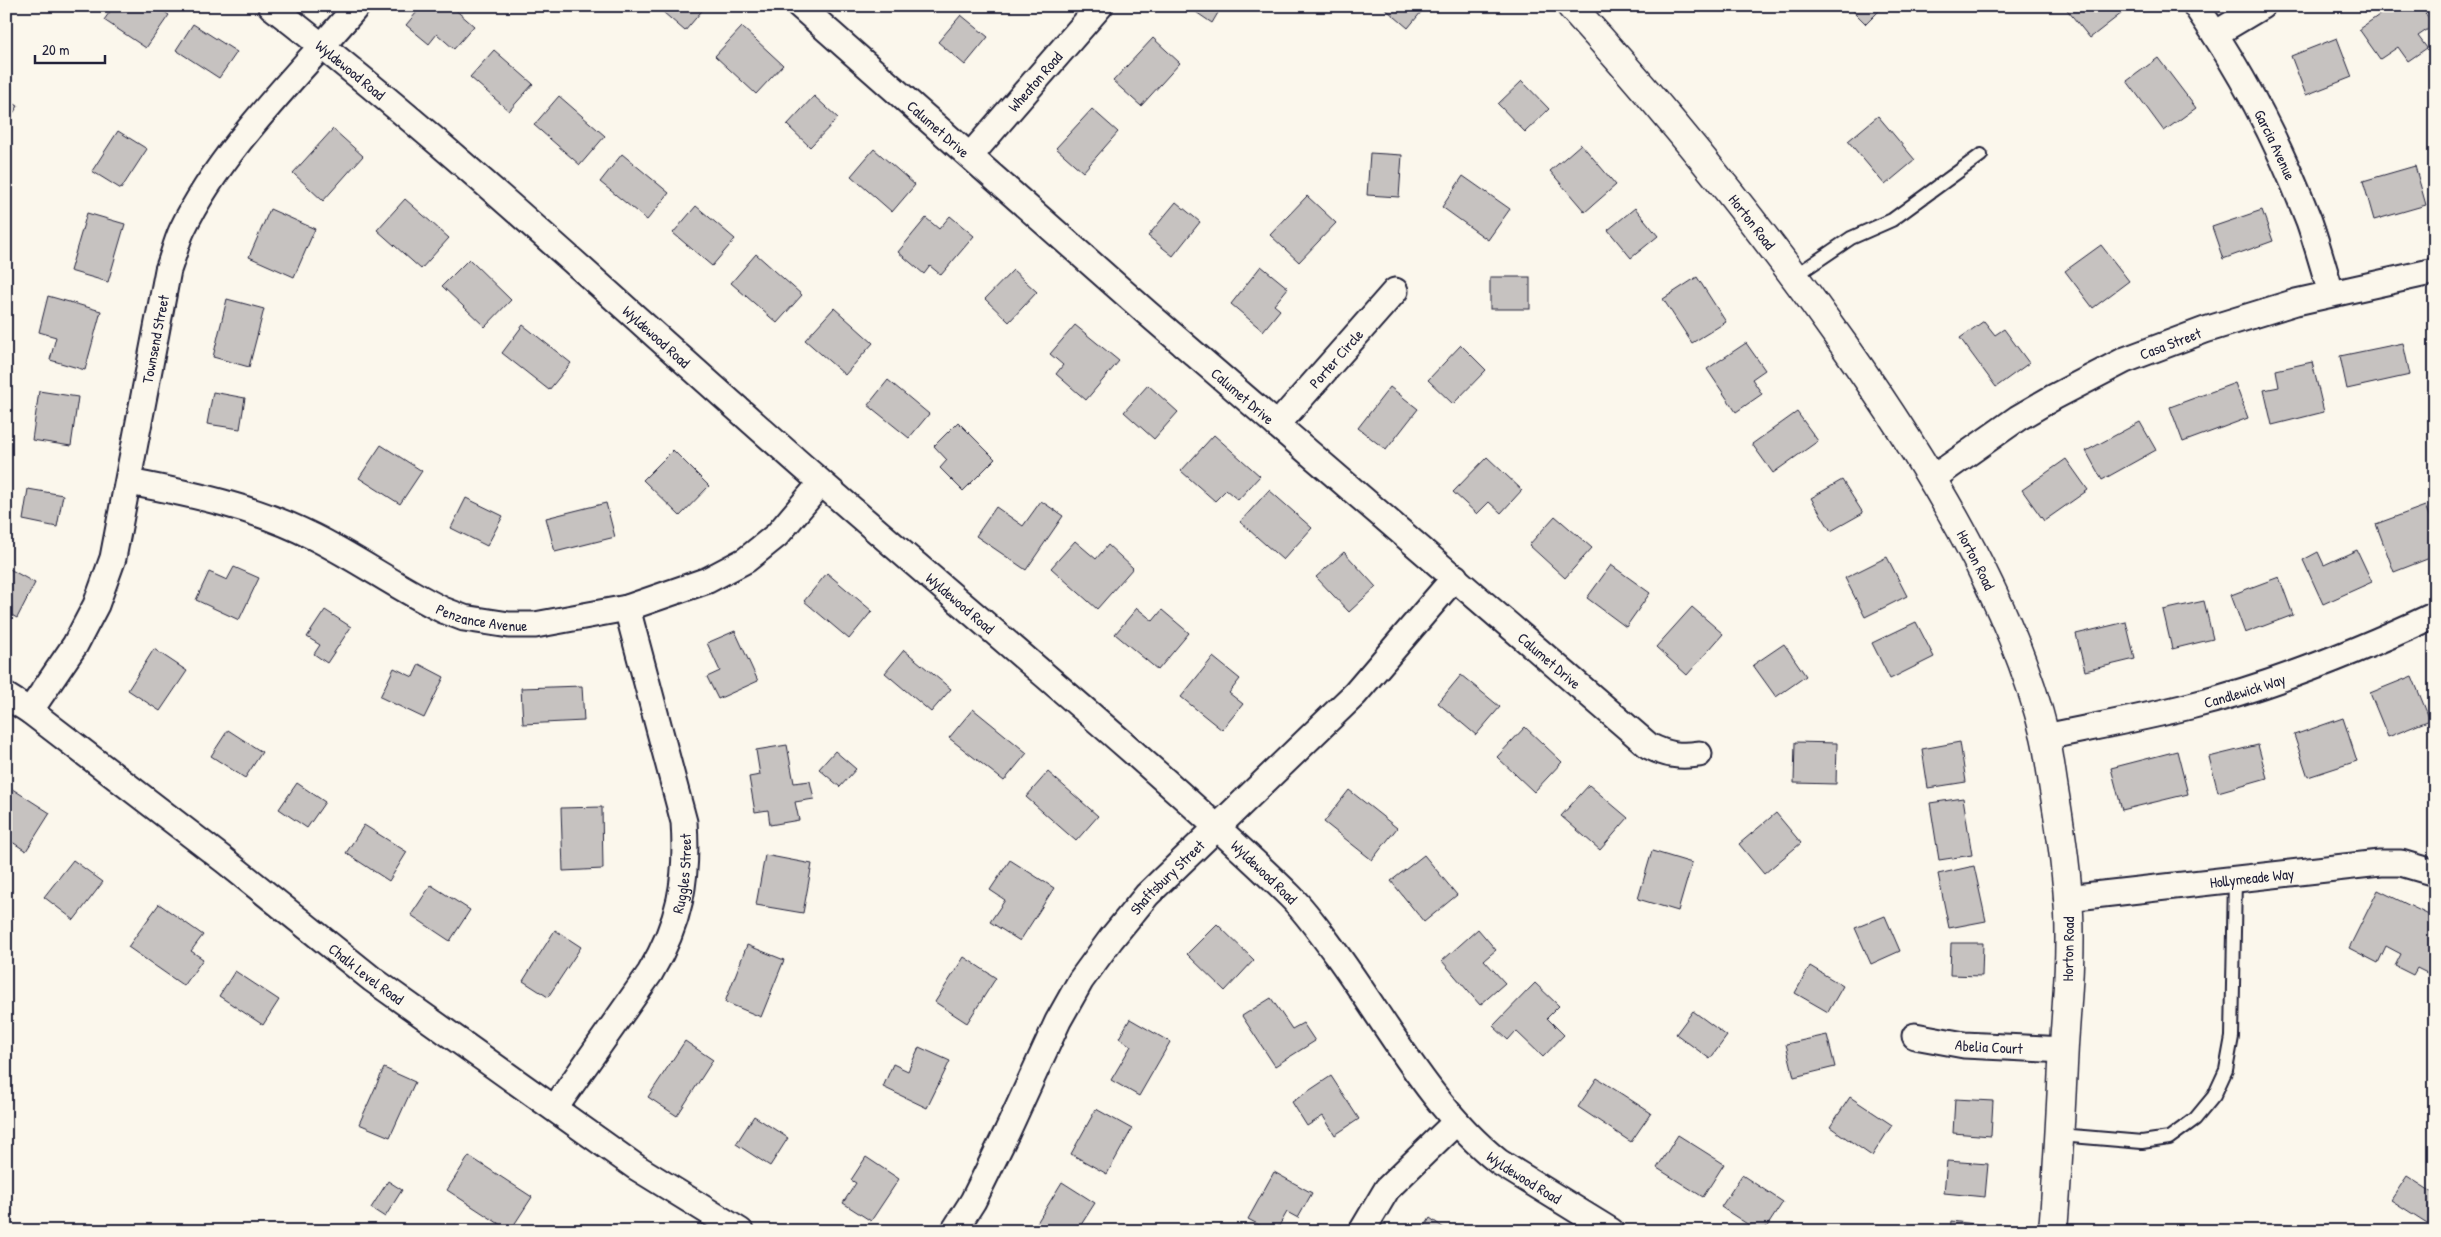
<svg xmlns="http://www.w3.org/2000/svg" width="2441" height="1237" viewBox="0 0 2441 1237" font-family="'Patrick Hand',sans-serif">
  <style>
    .building { fill: #c6c2c0; stroke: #22223b }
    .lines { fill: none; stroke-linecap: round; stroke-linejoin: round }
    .service-casing { stroke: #22223b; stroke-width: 16 }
    .minor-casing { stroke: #22223b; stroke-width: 29 }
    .tertiary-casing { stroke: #22223b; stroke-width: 31 }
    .service { stroke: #fbf7ec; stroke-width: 12 }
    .minor { stroke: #fbf7ec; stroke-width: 25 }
    .tertiary { stroke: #fbf7ec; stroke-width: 28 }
    .labels { text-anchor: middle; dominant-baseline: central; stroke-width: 4.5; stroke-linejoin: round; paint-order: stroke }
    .street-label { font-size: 15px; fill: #22223b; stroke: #fbf7ec }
  </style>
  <rect width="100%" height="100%" fill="#fbf7ec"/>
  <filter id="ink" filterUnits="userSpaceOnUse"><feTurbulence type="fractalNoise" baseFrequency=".02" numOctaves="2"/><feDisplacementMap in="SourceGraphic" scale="10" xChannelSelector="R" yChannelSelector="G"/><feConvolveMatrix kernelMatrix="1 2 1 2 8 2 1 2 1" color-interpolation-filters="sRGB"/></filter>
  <g filter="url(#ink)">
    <g class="building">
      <path d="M114,6H156L169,15L146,48L104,20Z"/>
      <path d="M422,6H451L474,26L454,49L437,34L429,44L406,25Z"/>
      <path d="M656,6H706L685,31Z"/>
      <path d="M1187,6H1222L1212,23Z"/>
      <path d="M1382,6H1426L1408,28Z"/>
      <path d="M1848,6H1884L1866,24Z"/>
      <path d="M2064,6H2116L2122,13L2090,38Z"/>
      <path d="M2392,6H2420L2434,25L2418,36L2427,48L2408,61L2398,47L2380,59L2359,29Z"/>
      <path d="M961,15L988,37L965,65L938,42Z"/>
      <path d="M193,24L237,52L219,78L176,50Z"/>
      <path d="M742,27L783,65L756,94L715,56Z"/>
      <path d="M1153,38L1180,63L1141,106L1113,81Z"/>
      <path d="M2337,38L2352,77L2306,95L2291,56Z"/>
      <path d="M494,50L533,84L509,111L470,77Z"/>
      <path d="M2158,58L2196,108L2164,131L2127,81Z"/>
      <path d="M1522,81L1549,109L1525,132L1498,104Z"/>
      <path d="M559,96L605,136L580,165L534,125Z"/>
      <path d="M814,96L838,118L810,147L787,125Z"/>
      <path d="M6,99L18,106L6,124Z"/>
      <path d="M1092,109L1118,132L1083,172L1056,148Z"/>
      <path d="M1878,116L1915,160L1885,185L1848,141Z"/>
      <path d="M333,129L363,156L323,201L293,173Z"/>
      <path d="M118,131L147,149L121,189L92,171Z"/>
      <path d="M1581,144L1616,185L1585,212L1550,171Z"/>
      <path d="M874,149L915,185L892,212L851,176Z"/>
      <path d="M1370,153L1402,155L1399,197L1367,195Z"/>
      <path d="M622,154L669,193L647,220L600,182Z"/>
      <path d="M2415,166L2426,205L2374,220L2363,181Z"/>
      <path d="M1463,176L1510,209L1488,240L1442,207Z"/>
      <path d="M1307,196L1336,223L1299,262L1270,235Z"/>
      <path d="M405,199L449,238L421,269L377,230Z"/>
      <path d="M1176,202L1200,222L1173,256L1148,236Z"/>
      <path d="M696,206L735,239L712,266L673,233Z"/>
      <path d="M1635,208L1658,236L1631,258L1608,230Z"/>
      <path d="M270,209L315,229L294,277L249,257Z"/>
      <path d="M2262,210L2273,241L2223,259L2212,227Z"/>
      <path d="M87,213L125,224L108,282L70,271Z"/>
      <path d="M950,216L974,236L941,275L930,266L924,274L898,252L926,218L939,229Z"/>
      <path d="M2101,245L2129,281L2093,308L2065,271Z"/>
      <path d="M756,254L802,295L777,323L731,283Z"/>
      <path d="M469,259L511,300L485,327L442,286Z"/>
      <path d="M1261,266L1288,288L1274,305L1280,310L1263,331L1231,304Z"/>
      <path d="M1013,270L1037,292L1009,322L985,299Z"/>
      <rect x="1490" y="277" width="40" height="32"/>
      <path d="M1697,277L1726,322L1692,343L1663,299Z"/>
      <path d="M48,296L101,311L85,370L50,360L56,337L39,332Z"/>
      <path d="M227,299L264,309L249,367L213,357Z"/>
      <path d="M834,308L873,343L845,375L805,340Z"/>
      <path d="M1984,321L1995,335L2004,329L2029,363L1996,387L1960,338Z"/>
      <path d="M523,325L571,363L549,390L502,353Z"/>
      <path d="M1075,325L1119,361L1086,400L1056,374L1063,365L1050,354Z"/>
      <path d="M1746,343L1765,370L1752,379L1762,394L1736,412L1707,369Z"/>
      <path d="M2403,343L2410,375L2347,389L2340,356Z"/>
      <path d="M1461,345L1486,370L1453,404L1428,380Z"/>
      <path d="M2312,362L2324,412L2272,425L2264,390L2279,387L2276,370Z"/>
      <path d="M888,380L929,414L909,438L868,405Z"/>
      <path d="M2235,383L2248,418L2183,442L2170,407Z"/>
      <path d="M1148,385L1178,412L1154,439L1124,412Z"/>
      <path d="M1390,387L1418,409L1386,450L1358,428Z"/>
      <path d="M39,391L78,397L71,446L32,440Z"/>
      <path d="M213,392L245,398L240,429L207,424Z"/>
      <path d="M1797,412L1818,441L1773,473L1752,444Z"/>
      <path d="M958,422L995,459L963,491L940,468L947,460L934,446Z"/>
      <path d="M2140,422L2156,450L2102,480L2086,451Z"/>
      <path d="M1214,435L1260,476L1238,500L1226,490L1215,501L1181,471Z"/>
      <path d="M381,445L422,471L400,504L359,478Z"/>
      <path d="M673,450L709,486L680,516L643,480Z"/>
      <path d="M1487,457L1522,490L1501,513L1489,502L1477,514L1453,492Z"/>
      <path d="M2066,459L2088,490L2044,521L2022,490Z"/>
      <path d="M1842,480L1863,513L1831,531L1811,498Z"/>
      <path d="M28,489L63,495L57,527L23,520Z"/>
      <path d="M1269,490L1312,528L1283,560L1240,522Z"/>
      <path d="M466,498L503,516L487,546L451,528Z"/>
      <path d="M1041,501L1063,516L1026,570L976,536L996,507L1023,526Z"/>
      <path d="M606,503L615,537L555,552L546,518Z"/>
      <path d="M2425,506L2435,530V556L2394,572L2376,524Z"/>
      <path d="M1555,516L1592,548L1565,578L1529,545Z"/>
      <path d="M1075,541L1096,559L1108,545L1133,568L1097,609L1051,568Z"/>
      <path d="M2357,550L2372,582L2323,604L2303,560L2318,552L2324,565Z"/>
      <path d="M1344,552L1376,587L1349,612L1316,577Z"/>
      <path d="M1887,557L1907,596L1865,617L1845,578Z"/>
      <path d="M1611,565L1650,593L1626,627L1587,598Z"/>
      <path d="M6,567L35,583L17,618L6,612Z"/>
      <path d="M234,567L259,578L239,620L196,600L209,572L227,580Z"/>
      <path d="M827,573L872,611L849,639L804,601Z"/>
      <path d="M2279,577L2293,615L2245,633L2231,595Z"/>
      <path d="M2204,601L2213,639L2172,649L2163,610Z"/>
      <path d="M1692,607L1723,634L1687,675L1656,647Z"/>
      <path d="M1137,608L1153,621L1162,610L1189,633L1158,670L1115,634Z"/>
      <path d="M325,610L351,627L327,663L314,654L320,645L307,637Z"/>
      <path d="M1916,622L1934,657L1890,679L1872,643Z"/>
      <path d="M2126,622L2135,659L2085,671L2076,634Z"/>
      <path d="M735,631L758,681L718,699L707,677L720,671L707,643Z"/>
      <path d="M1784,644L1806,676L1776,697L1753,665Z"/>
      <path d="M154,649L187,671L160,711L128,690Z"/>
      <path d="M904,650L951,689L931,712L885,673Z"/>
      <path d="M1213,657L1240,679L1229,693L1243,704L1222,730L1181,697Z"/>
      <path d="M419,664L444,677L424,718L380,697L394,668L413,677Z"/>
      <path d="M1461,675L1500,707L1476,735L1438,703Z"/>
      <path d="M2412,676L2430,720L2388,737L2370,693Z"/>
      <path d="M582,686L584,721L523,724L521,688Z"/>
      <path d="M973,709L1027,753L1004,781L949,738Z"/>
      <path d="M2343,718L2357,761L2308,777L2294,735Z"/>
      <path d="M1525,727L1562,762L1534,792L1497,757Z"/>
      <path d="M228,730L262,752L245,778L211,756Z"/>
      <path d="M1795,742L1837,743L1836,784L1794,783Z"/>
      <path d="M1960,742L1966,782L1928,788L1922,749Z"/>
      <path d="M787,745L794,783L810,781L814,799L795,802L799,820L770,825L768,810L755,812L749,777L760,775L756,750Z"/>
      <path d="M2258,745L2267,778L2218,792L2209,757Z"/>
      <path d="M835,751L856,769L840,787L819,769Z"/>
      <path d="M2177,751L2188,794L2122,810L2111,768Z"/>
      <path d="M1048,772L1098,816L1076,841L1026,797Z"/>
      <path d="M297,783L325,802L307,828L279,809Z"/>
      <path d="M6,785L50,813L26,851L6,838Z"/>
      <path d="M1589,785L1628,818L1600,850L1561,816Z"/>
      <path d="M1349,790L1397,828L1372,860L1324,822Z"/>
      <path d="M1963,798L1972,855L1939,860L1930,803Z"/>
      <path d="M602,807L603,869L563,871L561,808Z"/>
      <path d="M1776,813L1801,843L1764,874L1739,844Z"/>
      <path d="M364,825L407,852L389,881L346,853Z"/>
      <path d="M1652,851L1692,863L1678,911L1638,899Z"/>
      <path d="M765,855L812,864L803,913L756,905Z"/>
      <path d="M1424,855L1457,895L1424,922L1391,881Z"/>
      <path d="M73,860L103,882L74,920L44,897Z"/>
      <path d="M1010,860L1054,888L1020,941L990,922L1005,900L990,890Z"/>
      <path d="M1974,866L1986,921L1949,928L1938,874Z"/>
      <path d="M431,885L470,910L450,941L411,915Z"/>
      <path d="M2378,890L2435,918V977L2417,968L2413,975L2395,966L2401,954L2386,946L2378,963L2349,948Z"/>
      <path d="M159,904L203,935L191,951L203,959L184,986L128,947Z"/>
      <path d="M1885,916L1900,951L1871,964L1855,928Z"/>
      <path d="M1217,924L1254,960L1225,991L1187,954Z"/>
      <path d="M1478,929L1496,950L1484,960L1505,983L1480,1005L1442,961Z"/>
      <path d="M555,930L581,947L548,997L523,981Z"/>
      <path d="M1951,943H1983L1982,976L1950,975Z"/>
      <path d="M747,945L784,960L761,1017L725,1002Z"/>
      <path d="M964,957L996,978L967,1023L935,1002Z"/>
      <path d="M1810,966L1843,986L1828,1012L1795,993Z"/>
      <path d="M235,971L279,1000L263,1025L219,996Z"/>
      <path d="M1535,983L1559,1006L1547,1018L1564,1035L1543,1057L1516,1031L1508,1040L1493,1026Z"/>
      <path d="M1271,998L1292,1029L1303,1023L1315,1041L1275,1066L1242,1016Z"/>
      <path d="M1693,1011L1727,1036L1710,1059L1676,1034Z"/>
      <path d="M1130,1019L1170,1042L1139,1096L1111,1080L1131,1046L1119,1038Z"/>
      <path d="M1827,1035L1835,1067L1794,1077L1786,1044Z"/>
      <path d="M685,1041L713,1060L677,1116L648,1097Z"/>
      <path d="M919,1047L950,1061L927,1108L883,1087L893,1064L908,1071Z"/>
      <path d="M384,1068L415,1082L390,1137L359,1124Z"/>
      <path d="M1331,1076L1359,1119L1335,1135L1323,1116L1307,1126L1292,1102Z"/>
      <path d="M1597,1078L1651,1113L1631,1142L1578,1107Z"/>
      <path d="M1850,1097L1892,1125L1872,1156L1830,1127Z"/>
      <path d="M1955,1099L1993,1101L1991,1136L1953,1133Z"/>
      <path d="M1096,1109L1132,1129L1107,1174L1071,1154Z"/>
      <path d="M754,1116L788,1138L770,1166L736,1144Z"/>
      <path d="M1678,1135L1724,1164L1703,1197L1657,1168Z"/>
      <path d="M469,1156L532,1197L510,1231L447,1190Z"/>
      <path d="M866,1157L899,1179L871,1221L843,1203L856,1183L851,1180Z"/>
      <path d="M1947,1161L1988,1164L1985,1197L1944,1193Z"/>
      <path d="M1274,1172L1312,1193L1298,1218L1287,1212L1276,1231H1271L1248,1219Z"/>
      <path d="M1742,1175L1783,1202L1764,1231H1758L1721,1207Z"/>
      <path d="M2407,1176L2435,1194V1228L2391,1200Z"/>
      <path d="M388,1181L402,1190L385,1217L371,1208Z"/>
      <path d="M1062,1182L1095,1203L1077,1231H1032Z"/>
      <path d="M1430,1218L1448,1231H1422Z"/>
      <path d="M1951,1221L1990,1226L1989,1231H1950Z"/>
      <path d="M2142,1225L2173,1227V1231H2142Z"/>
    </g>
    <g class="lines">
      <defs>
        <g id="service">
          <path d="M1795,276L1851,238L1892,220L1981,155"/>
          <path d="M2060,1135L2142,1142L2169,1138L2195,1119L2214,1096L2226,1070L2232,1037L2235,879"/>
        </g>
        <g id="minor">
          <path id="s1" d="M271,6C464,155 640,325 824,485C927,575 1031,662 1133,752C1186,799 1239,846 1290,896C1308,914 1322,935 1337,955C1388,1025 1431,1108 1499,1162L1611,1231"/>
          <path id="s2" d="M800,6L1146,312L1649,746C1667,755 1680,757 1699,754"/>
          <path id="s3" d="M2196,6C2242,72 2280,146 2309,221C2317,244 2324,269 2331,293"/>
          <path d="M2215,34L2262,6"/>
          <path id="s4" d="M970,156L1100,6"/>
          <path id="s5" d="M1277,425L1395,291"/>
          <path id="s6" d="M1933,478L2018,418L2054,397L2125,360L2205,330L2296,302L2435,271"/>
          <path id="s7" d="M129,482C192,494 255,507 314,537C358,559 398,588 443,610L464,618L509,625H535L627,608L708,580L746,560L777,535L821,483"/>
          <path id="s8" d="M6,696L30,711L224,860L372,979L636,1167L740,1231"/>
          <path id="s9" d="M30,711L75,645L96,605L113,558L168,270C173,257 176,243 182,230C221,149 298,75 357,6"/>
          <path id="s10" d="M2045,737C2093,727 2142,718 2190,706C2275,685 2356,652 2435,615"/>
          <path id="s11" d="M2067,898L2380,863H2401L2435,873"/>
          <path id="s12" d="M1915,1036L1964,1045L2064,1050"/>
          <path id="s13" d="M555,1108L650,973C680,923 688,879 684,822L627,608"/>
          <path id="s14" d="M954,1231L973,1201L1007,1132L1058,1021L1081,980L1111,939L1147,895L1355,694L1455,577"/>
          <path d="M1362,1231L1387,1189L1456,1122"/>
        </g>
        <g id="tertiary">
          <path id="s15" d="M1571,6C1669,114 1760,226 1844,345C1925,460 2011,598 2045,736C2049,753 2051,772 2054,790C2061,831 2067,872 2069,914C2071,957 2067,1001 2064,1045C2061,1107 2058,1169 2053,1231"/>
        </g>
      </defs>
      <use href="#service" class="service-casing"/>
      <use href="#minor" class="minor-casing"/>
      <use href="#tertiary" class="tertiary-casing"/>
      <use href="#service" class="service"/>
      <use href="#minor" class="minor"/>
      <use href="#tertiary" class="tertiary"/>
    </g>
  </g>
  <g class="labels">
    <g class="street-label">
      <text stroke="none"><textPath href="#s1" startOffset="102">Wyldewood Road</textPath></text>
      <text stroke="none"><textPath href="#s4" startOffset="99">Wheaton Road</textPath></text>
      <text stroke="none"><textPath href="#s2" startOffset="185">Calumet Drive</textPath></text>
      <text stroke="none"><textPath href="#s3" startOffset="160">Garcia Avenue</textPath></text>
      <text stroke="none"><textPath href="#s15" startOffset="282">Horton Road</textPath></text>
      <text stroke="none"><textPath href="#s1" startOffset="508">Wyldewood Road</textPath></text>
      <text stroke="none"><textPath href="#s9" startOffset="398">Townsend Street</textPath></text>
      <text stroke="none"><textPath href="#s6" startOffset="274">Casa Street</textPath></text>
      <text stroke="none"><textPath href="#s5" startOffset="89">Porter Circle</textPath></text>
      <text stroke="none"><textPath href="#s2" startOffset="590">Calumet Drive</textPath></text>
      <text stroke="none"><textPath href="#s15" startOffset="688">Horton Road</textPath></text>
      <text stroke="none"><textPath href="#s1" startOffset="912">Wyldewood Road</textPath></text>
      <text stroke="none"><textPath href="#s7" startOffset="382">Penzance Avenue</textPath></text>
      <text stroke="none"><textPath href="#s2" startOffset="995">Calumet Drive</textPath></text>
      <text stroke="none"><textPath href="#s10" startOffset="205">Candlewick Way</textPath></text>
      <text stroke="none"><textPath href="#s1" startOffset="1318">Wyldewood Road</textPath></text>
      <text stroke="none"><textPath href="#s13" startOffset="271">Ruggles Street</textPath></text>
      <text stroke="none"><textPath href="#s14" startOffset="416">Shaftsbury Street</textPath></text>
      <text stroke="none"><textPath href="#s11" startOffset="186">Hollymeade Way</textPath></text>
      <text transform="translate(2068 949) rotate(-89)">Horton Road</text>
      <text stroke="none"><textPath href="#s8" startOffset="455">Chalk Level Road</textPath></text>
      <text stroke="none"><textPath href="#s12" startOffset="75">Abelia Court</textPath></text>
      <text stroke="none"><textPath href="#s1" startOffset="1722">Wyldewood Road</textPath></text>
    </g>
  </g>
  <rect width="2441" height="1237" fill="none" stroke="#fbf7ec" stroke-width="25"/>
  <rect x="12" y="12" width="2416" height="1212" fill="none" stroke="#22223b" stroke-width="2" filter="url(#ink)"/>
  <path d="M35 55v8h70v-8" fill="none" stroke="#22223b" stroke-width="2.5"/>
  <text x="42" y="55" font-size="15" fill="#22223b" stroke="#fbf7ec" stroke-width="4" paint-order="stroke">20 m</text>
</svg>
